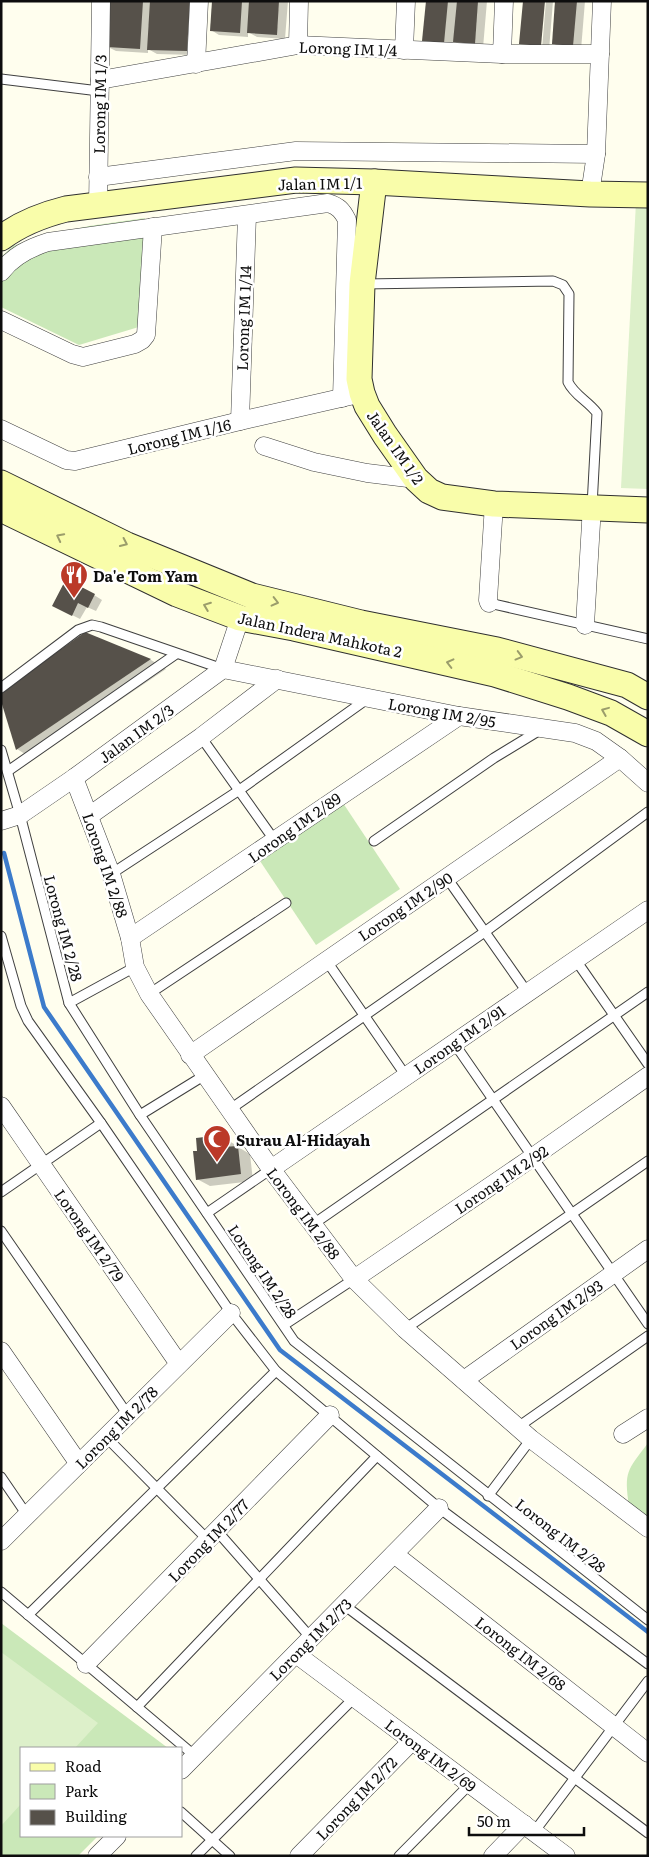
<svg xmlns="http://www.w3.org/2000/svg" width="649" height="1857" viewBox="0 0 649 1857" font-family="Literata,serif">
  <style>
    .green { fill: #cae8b8 }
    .pitch { fill: #ddf0ca }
    .shadow { fill: #0003 }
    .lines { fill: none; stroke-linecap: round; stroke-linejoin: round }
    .stream { stroke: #3c7bcb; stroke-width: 4.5 }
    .building { fill: #56514a }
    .lane-casing { stroke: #404040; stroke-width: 11 }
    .street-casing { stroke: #404040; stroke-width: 19 }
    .secondary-casing { stroke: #2f2f2f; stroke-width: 27 }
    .lane { stroke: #fff; stroke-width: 9 }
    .street { stroke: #fff; stroke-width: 18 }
    .secondary { stroke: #f9fdaa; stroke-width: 25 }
    .oneway { stroke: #9b9d6b }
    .labels { text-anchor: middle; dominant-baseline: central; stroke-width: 5; stroke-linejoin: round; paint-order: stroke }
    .street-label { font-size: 15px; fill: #0d0d0d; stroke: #fff }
    .poi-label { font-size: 15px; font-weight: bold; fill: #0d0d0d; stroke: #fff; text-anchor: start }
  </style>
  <rect width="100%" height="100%" fill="#fffeee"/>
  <g class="green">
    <path d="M145,218L142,326L79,345L1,307V257L13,246L34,238L89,226Z"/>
    <path d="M343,803L400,889L316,945L260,861Z"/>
    <path d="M648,1443V1520L629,1506C624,1471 627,1471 648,1443Z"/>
    <path d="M1,1623L168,1748H21V1836H98L78,1856H1Z"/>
  </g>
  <g class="pitch">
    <path d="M636,202L648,203V489L621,488Z"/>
    <path d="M1,1652L98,1723L75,1748H21V1804L1,1826Z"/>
  </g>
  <g class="shadow">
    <path d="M111,1H198L195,55L157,54L148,49V53L116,51L108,47Z"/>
    <path d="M213,1H288L285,39L257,37L248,32V37L219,35L211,30Z"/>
    <path d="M427,1H487L483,48L463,46L453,41L452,47L432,45L424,40Z"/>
    <path d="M546,1H553L549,50L542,49Z"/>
    <path d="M557,1H585L581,50L561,48L553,43Z"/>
    <path d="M94,595L102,600L96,611L87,607L80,619L62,610Z"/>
    <path d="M86,634L151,660L166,669L33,759L17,749Z"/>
    <path d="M221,1136L234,1144V1147H238L250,1154L253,1181L210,1186L197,1179Z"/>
  </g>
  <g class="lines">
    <path class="stream" d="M4,853L44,1007L280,1350L648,1632"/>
  </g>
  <g class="building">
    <path d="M110,1H143L140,49L107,47Z"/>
    <path d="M150,1H190L187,51L147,50Z"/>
    <path d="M212,1H242L240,33L210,31Z"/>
    <path d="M249,1H279L277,35L247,33Z"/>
    <path d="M426,1H448L444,43L422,41Z"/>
    <path d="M457,1H478L475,44L453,42Z"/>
    <path d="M523,1H545L541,46L519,44Z"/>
    <path d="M555,1H577L573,46L552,44Z"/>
    <path d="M66,579L95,594L88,608L78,603L72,616L52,606Z"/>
    <path d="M85,632L151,659L16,750L1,701V692Z"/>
    <path d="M222,1135L223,1147L238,1146L241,1174L196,1180L193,1151H197L196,1138Z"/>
  </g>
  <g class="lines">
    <defs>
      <g id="lane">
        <path d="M1,79L99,91"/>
        <path d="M363,284L553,281L563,285L569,294L568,382C574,395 588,401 597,413L592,506"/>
        <path d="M489,603L648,639"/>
        <path d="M1,688L78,630L92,625L101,627L223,669"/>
        <path d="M201,737L275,841"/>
        <path d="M1,750L20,815L69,1003L140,1115L294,1341L648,1620"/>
        <path d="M8,771L176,654"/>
        <path d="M374,841L494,758L540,730"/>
        <path d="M111,874L238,791L367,699"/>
        <path d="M447,878L527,992"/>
        <path d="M1,936L21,1006L28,1021L101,1123L231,1313L276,1371L439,1508L648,1664"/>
        <path d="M575,959L648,1064"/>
        <path d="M326,960L406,1076"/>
        <path d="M149,994L286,903"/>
        <path d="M69,1003L135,967"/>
        <path d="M454,1043L648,1324"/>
        <path d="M229,1110L486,931L648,812"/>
        <path d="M140,1115L205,1075"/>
        <path d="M1,1192L101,1123"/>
        <path d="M207,1213L271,1169"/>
        <path d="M312,1225L648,992"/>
        <path d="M1,1231L128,1415"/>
        <path d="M284,1325L354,1279"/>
        <path d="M405,1329L648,1161"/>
        <path d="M518,1427L648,1336"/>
        <path d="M106,1437L208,1540"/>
        <path d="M1,1477L27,1515"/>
        <path d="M488,1496L531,1439"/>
        <path d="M217,1531L311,1638"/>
        <path d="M1,1592L195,1756"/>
        <path d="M344,1605L648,1833"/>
        <path d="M28,1615L276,1371"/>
        <path d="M137,1707L377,1456"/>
        <path d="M181,1812L230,1856"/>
        <path d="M534,1832L648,1681"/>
        <path d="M196,1856L354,1698"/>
        <path d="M399,1856L470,1784"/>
      </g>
      <g id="street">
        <path d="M298,45L299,1"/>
        <path d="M404,50L406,1"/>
        <path d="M502,54L504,1"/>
        <path d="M196,64L199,1"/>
        <path d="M100,80L298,45L502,54H600"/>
        <path d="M98,177L296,151L596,154"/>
        <path d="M590,194L596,154L602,1"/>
        <path d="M98,206L101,1"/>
        <path d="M1,272C13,256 29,248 48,242L328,203C338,206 342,210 347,220L342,398"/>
        <path d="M1,320L72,354L83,357L135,344L142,340L146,335L153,227"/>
        <path d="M240,421L247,215"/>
        <path d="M1,429L66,460L75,461L240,421L354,395"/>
        <path d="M264,446L314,462L367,473L416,479"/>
        <path d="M489,603L488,600L494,504"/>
        <path d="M585,625L592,506"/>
        <path d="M223,669L459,716L575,733L596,741L620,758L648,783"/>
        <path d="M74,778L111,874L130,938L135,967L149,994L271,1169L354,1279L405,1329L531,1439L648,1528"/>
        <path d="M89,816L201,737L277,679"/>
        <path d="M1,821L20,815L74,778L223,669L240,618"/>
        <path d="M130,938C240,865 349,789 459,716"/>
        <path d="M190,1055L620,758"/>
        <path d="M1,1106L179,1364"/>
        <path d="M271,1169L648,910"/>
        <path d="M354,1279L533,1157L648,1076"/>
        <path d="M1,1351L79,1464"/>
        <path d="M464,1380L648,1249"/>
        <path d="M623,1434L648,1418"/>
        <path d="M1,1541L231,1313"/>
        <path d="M394,1554L648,1753"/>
        <path d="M296,1654L566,1856"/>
        <path d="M86,1664L330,1415"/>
        <path d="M181,1770L439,1508"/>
        <path d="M97,1856L117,1836"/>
        <path d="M299,1856L412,1741"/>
        <path d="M493,1856L524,1824"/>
      </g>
      <g id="secondary">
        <path d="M374,182L362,284L359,379L362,393L367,406L385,435L416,479L429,491L442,497L494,504L648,510"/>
        <path d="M1,238C21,223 42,215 66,209L296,180L374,182L590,194L648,195"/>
        <path d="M1,483L127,545L252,596L361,623L497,650L627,685L648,697"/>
        <path d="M1,509L177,594L240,618L294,628L495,674L568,697L611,713L648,734"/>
      </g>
    </defs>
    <use href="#lane" class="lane-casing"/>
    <use href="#street" class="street-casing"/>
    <use href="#secondary" class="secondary-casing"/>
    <use href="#lane" class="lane"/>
    <use href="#street" class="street"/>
    <use href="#secondary" class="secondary"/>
  </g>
  <defs><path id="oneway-chevron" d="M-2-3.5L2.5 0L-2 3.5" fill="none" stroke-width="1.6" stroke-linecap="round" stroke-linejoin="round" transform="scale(1.25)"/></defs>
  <g class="oneway">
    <use href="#oneway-chevron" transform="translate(60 537) rotate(-153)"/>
    <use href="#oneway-chevron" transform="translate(124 543) rotate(25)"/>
    <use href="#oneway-chevron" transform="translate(275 602) rotate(14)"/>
    <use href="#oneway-chevron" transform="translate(207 606) rotate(-159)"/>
    <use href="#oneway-chevron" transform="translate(519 656) rotate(15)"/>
    <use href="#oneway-chevron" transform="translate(450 663) rotate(-166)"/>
    <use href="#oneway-chevron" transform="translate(605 711) rotate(-158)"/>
  </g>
  <defs>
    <symbol id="restaurant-pin" viewBox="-11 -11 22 30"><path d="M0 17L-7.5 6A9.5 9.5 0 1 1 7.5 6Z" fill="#bb3928" stroke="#fff"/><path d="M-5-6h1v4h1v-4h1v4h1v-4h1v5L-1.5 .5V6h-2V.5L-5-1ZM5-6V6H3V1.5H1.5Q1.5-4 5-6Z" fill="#fff"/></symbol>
    <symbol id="mosque-pin" viewBox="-11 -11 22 30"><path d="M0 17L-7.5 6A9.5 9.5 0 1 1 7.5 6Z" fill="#bb3928" stroke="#fff"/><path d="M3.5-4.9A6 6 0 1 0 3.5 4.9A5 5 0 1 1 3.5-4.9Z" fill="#fff"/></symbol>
  </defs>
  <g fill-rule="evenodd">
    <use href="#restaurant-pin" x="58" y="559" width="32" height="43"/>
    <use href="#mosque-pin" x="201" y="1123" width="32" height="43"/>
  </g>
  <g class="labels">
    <g class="street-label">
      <text transform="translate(348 48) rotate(2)">Lorong IM 1/4</text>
      <text transform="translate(99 104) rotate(-89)">Lorong IM 1/3</text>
      <text transform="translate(320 183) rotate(-1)">Jalan IM 1/1</text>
      <text transform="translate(243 318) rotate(-88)">Lorong IM 1/14</text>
      <text transform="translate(179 436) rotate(-14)">Lorong IM 1/16</text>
      <text transform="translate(396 447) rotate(55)">Jalan IM 1/2</text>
      <text transform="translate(320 634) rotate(12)">Jalan Indera Mahkota 2</text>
      <text transform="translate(442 712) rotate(10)">Lorong IM 2/95</text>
      <text transform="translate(136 733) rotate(-36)">Jalan IM 2/3</text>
      <text transform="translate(294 827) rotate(-35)">Lorong IM 2/89</text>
      <text transform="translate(106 865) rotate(71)">Lorong IM 2/88</text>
      <text transform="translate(405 906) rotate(-34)">Lorong IM 2/90</text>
      <text transform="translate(64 928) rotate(75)">Lorong IM 2/28</text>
      <text transform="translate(459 1039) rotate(-35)">Lorong IM 2/91</text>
      <text transform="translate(501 1179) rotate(-34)">Lorong IM 2/92</text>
      <text transform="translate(304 1213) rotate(53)">Lorong IM 2/88</text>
      <text transform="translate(90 1235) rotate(55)">Lorong IM 2/79</text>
      <text transform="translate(263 1271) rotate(56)">Lorong IM 2/28</text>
      <text transform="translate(556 1314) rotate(-35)">Lorong IM 2/93</text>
      <text transform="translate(116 1427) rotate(-45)">Lorong IM 2/78</text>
      <text transform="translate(561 1535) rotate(38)">Lorong IM 2/28</text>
      <text transform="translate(208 1540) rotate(-46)">Lorong IM 2/77</text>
      <text transform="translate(310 1639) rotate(-45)">Lorong IM 2/73</text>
      <text transform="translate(521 1653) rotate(38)">Lorong IM 2/68</text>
      <text transform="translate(431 1755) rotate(37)">Lorong IM 2/69</text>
      <text transform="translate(356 1798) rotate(-46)">Lorong IM 2/72</text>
    </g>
    <g class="poi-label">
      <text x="93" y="575">Da'e Tom Yam</text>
      <text x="236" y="1139">Surau Al-Hidayah</text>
    </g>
  </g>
  <rect width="649" height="1857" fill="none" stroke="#0d0d0d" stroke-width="5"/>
  <rect x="20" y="1747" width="162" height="90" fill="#ffffff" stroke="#9e9e9e"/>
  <rect x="30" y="1763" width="25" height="8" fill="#f9fdaa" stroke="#9e9e9e"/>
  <text x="65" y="1772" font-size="15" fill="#0d0d0d">Road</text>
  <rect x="30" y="1784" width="25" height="15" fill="#cae8b8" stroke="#9e9e9e"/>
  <text x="65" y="1797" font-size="15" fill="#0d0d0d">Park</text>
  <rect x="30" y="1810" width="25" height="15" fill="#56514a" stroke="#9e9e9e"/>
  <text x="65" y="1822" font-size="15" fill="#0d0d0d">Building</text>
  <path d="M469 1827v8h115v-8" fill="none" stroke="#0d0d0d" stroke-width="2.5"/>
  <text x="477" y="1827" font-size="15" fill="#0d0d0d" stroke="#ffffff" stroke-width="4" paint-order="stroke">50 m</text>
</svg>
